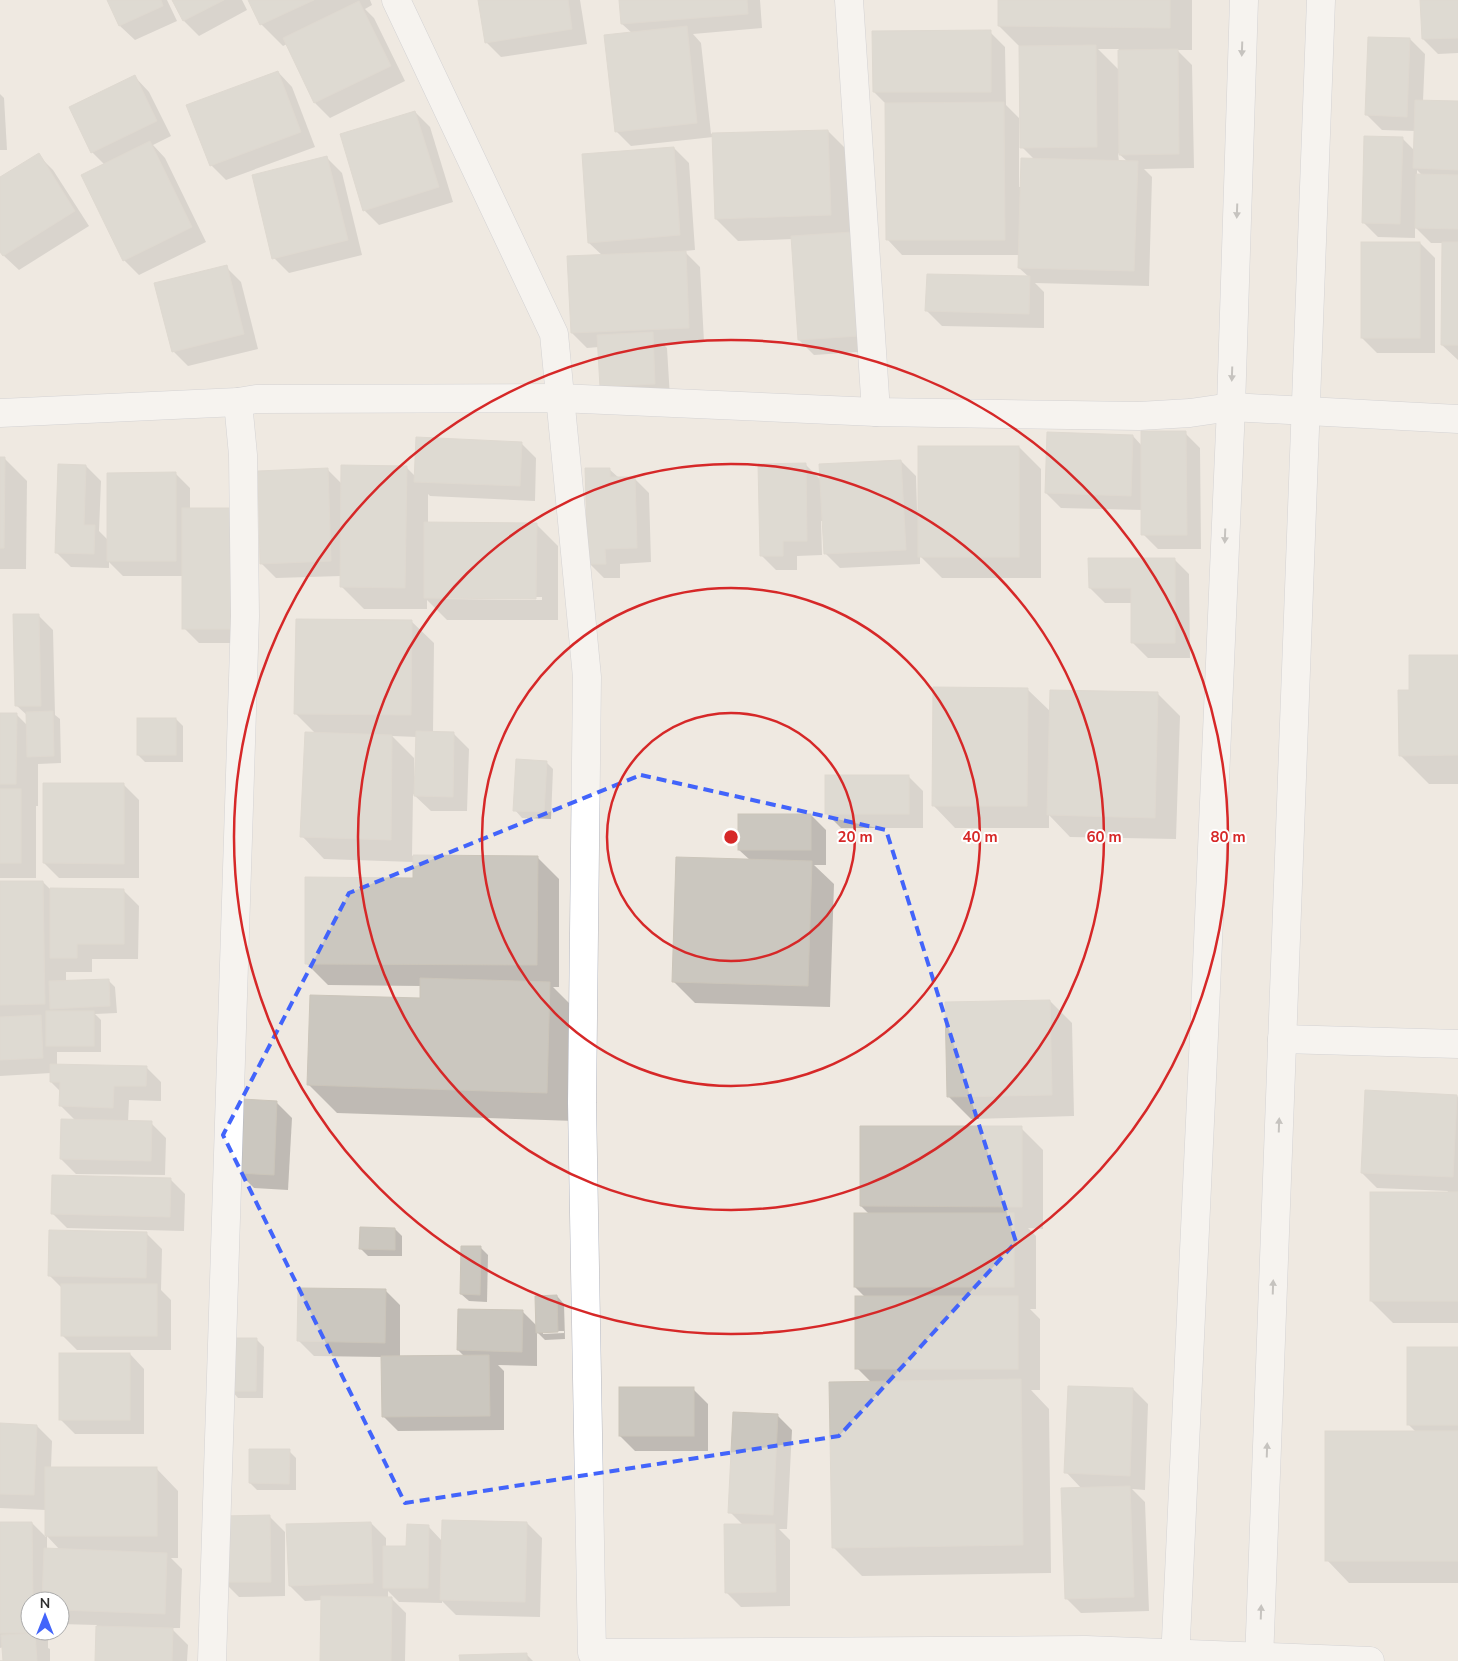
<svg xmlns="http://www.w3.org/2000/svg" width="1458" height="1661" viewBox="0 0 1458 1661" font-family="'Nunito Sans',sans-serif">
  <style>
    .shadow { fill: #0003; fill-rule: evenodd }
    .building { fill: #cbc7bf; stroke: #cbc5ba }
    .lines { fill: none; stroke-linecap: round; stroke-linejoin: round }
    .street-casing { stroke: #b4b7c1; stroke-width: 29 }
    .street { stroke: #fff; stroke-width: 28 }
    .oneway { fill: #969696 }
    .marked { fill: none; stroke: #4264fb; stroke-width: 4; stroke-dasharray: 10 6; stroke-linejoin: round }
    .ring { fill: none; stroke: #d62828; stroke-width: 2.5 }
    .centre { fill: #d62828; stroke: #fff; stroke-width: 2.5 }
    .ring-label { font-size: 15px; text-anchor: middle; font-weight: bold; fill: #d62828; stroke: #fff; stroke-width: 4; stroke-linejoin: round; paint-order: stroke }
  </style>
  <rect width="100%" height="100%" fill="#efe9e1"/>
  <g class="shadow">
    <path d="M108,0H167L177,21L135,40L120,26Z"/>
    <path d="M173,0H242L247,10L199,36L184,21Z"/>
    <path d="M250,0H370L372,5L365,9L374,18L405,81L330,118L315,103L287,44L283,46L261,24Z"/>
    <path d="M479,0H580L587,44L501,57L486,42Z"/>
    <path d="M620,0H760L762,28L693,34L701,43L711,134L828,131L850,153L873,351L814,355L799,340L793,239L738,241L716,219L713,137L631,146L616,131L632,33L622,24Z"/>
    <path d="M999,0H1192V50H1177L1192,65L1194,168L1144,169L1152,177L1149,286L1035,283L1044,292V328L942,326L927,311L1029,277L1019,268L1020,255H902L888,240L886,104L874,92L990,32L1005,47L1006,105L1019,118V187H1021L1034,159L1022,147L1020,47L999,26ZM1098,49H1119V70ZM1118,153L1128,162H1119Z"/>
    <path d="M1421,0H1458V53L1438,54L1423,39Z"/>
    <path d="M1410,39L1425,54L1423,101L1458,102V360L1442,345L1443,243H1431L1415,227V238L1378,237L1363,222L1402,138L1415,151L1416,131L1382,130L1367,115ZM1417,170L1422,175H1417Z"/>
    <path d="M278,72L292,87L315,147L226,180L211,165Z"/>
    <path d="M135,77L149,92L171,136L153,145L165,158L206,242L139,275L124,260L105,165L92,152Z"/>
    <path d="M0,94L4,98L7,150H0Z"/>
    <path d="M415,112L430,127L453,202L379,225L364,210Z"/>
    <path d="M674,148L689,163L695,250L684,251L700,267L704,342L663,344L667,348L670,398L601,386L599,347L587,348L572,333L603,256L589,243Z"/>
    <path d="M38,155L53,170L89,226L19,270L4,256L0,249V179Z"/>
    <path d="M327,158L342,173L362,255L289,273L274,258Z"/>
    <path d="M1420,243L1435,258V353H1377L1362,338Z"/>
    <path d="M226,267L241,282L258,349L188,366L173,351Z"/>
    <path d="M1185,433L1200,448L1201,549H1158L1143,534V510L1061,508L1046,493L1133,436L1142,446Z"/>
    <path d="M521,443L536,458L535,501L430,496L428,494V523L536,524L558,546V620H447L427,600V609H364L341,586V576L276,578L261,563L328,470L342,484L406,467L415,476ZM446,597H542V600L446,599Z"/>
    <path d="M1019,447L1041,469V578H942L920,556V564L840,568L825,553L823,521H821L822,555L797,556V570H776L761,555L805,464L821,480L901,461L916,476L917,510H920Z"/>
    <path d="M0,459H5L27,481L26,569H0Z"/>
    <path d="M86,466L101,481L99,531L108,540L175,473L190,488V509L251,643H199L184,628L183,576H123L109,562V568L71,567L56,552Z"/>
    <path d="M609,469L619,478H634L649,493L651,562L620,564V578H604L589,563Z"/>
    <path d="M1174,559L1189,574L1190,658H1148L1133,643V603H1105L1090,588Z"/>
    <path d="M38,615L53,630L55,715L60,719L61,763L38,764V806H36V878H0V714H16L28,726V716L17,706Z"/>
    <path d="M411,621L434,643L433,733L454,734L469,749L467,811H431L413,794L412,856L537,857L559,879V987H553L578,1012L575,1121L337,1113L308,1084L421,999V986L328,985L306,963L414,879V862L324,859L302,836L316,734L296,714ZM392,736L417,737L416,776H414V758Z"/>
    <path d="M1458,656V784H1429L1400,755L1410,691Z"/>
    <path d="M1027,689L1051,712L1158,694L1180,716L1176,839L1070,837L1049,815V828H955L933,805Z"/>
    <path d="M176,719L183,726V762H145L138,755Z"/>
    <path d="M546,762L553,769L551,819L522,818L515,810Z"/>
    <path d="M908,776L923,791V828H841L826,813Z"/>
    <path d="M124,785L139,800V878H59L44,863Z"/>
    <path d="M811,815L826,830V865H814L834,884L830,1007L695,1003L673,981L750,860L739,850Z"/>
    <path d="M43,882L52,891H124L139,906L138,959H92V972H66V982L108,980L115,987L117,1013L95,1014L101,1020V1052H57V1065L146,1067L161,1082V1101L129,1100L128,1122L151,1123L166,1138L165,1175L76,1174L61,1159L76,1121L61,1106V1092L51,1082V1073L0,1076V883Z"/>
    <path d="M1050,1001L1072,1023L1074,1116L971,1119L949,1097Z"/>
    <path d="M1457,1096L1458,1097V1323H1393L1371,1301L1447,1193L1448,1191L1377,1188L1362,1173Z"/>
    <path d="M277,1103L292,1118L288,1190L254,1188L239,1173Z"/>
    <path d="M1021,1128L1043,1150V1229L1028,1228L1036,1236V1309H1030L1040,1319V1390H1031L1049,1409L1051,1573L862,1576L833,1547L871,1382L857,1368L865,1297L855,1287L869,1214L861,1206Z"/>
    <path d="M170,1179L185,1194L184,1231L67,1228L52,1213Z"/>
    <path d="M395,1229L402,1236V1256H368L360,1248Z"/>
    <path d="M147,1234L162,1249L161,1290L171,1300V1350H77L62,1335V1288L49,1275Z"/>
    <path d="M480,1247L488,1255L487,1302L469,1301L461,1294Z"/>
    <path d="M385,1290L400,1305V1357H465L458,1350L522,1311L537,1326L557,1296L564,1304L565,1339L545,1340L537,1332V1366L498,1365L504,1371V1430L398,1431L383,1416L382,1357L314,1356L299,1341ZM543,1331H564V1333L543,1334Z"/>
    <path d="M257,1340L264,1347L263,1398H238L231,1390Z"/>
    <path d="M1458,1348V1583H1349L1327,1560L1416,1432L1409,1425Z"/>
    <path d="M130,1354L144,1369V1434H75L60,1419Z"/>
    <path d="M693,1389L708,1404V1451H635L620,1436Z"/>
    <path d="M1133,1389L1148,1404L1145,1490L1132,1489L1145,1502L1149,1611L1081,1613L1066,1598L1082,1489L1066,1472Z"/>
    <path d="M777,1415L792,1430L787,1529H779L790,1540V1606L741,1607L726,1592L743,1525L730,1512Z"/>
    <path d="M0,1424L37,1426L52,1441L51,1468H156L178,1491V1558H171L182,1569L180,1628H171L188,1645L187,1661H96L97,1625L60,1624V1601H30V1631H48V1648L50,1649V1661H4L3,1647L0,1648V1523H32L46,1537V1510L0,1508ZM47,1536L60,1550L47,1549Z"/>
    <path d="M289,1451L296,1458V1490H257L250,1483Z"/>
    <path d="M270,1517L285,1532V1596L239,1597L224,1582Z"/>
    <path d="M371,1523L386,1538V1547H407L428,1526L442,1541L527,1523L542,1538L540,1617L456,1615L442,1601V1603L399,1602L388,1591V1598H391L406,1613L405,1661H322V1600L305,1601L290,1586Z"/>
    <path d="M526,1654L533,1661H461Z"/>
  </g>
  <g class="building">
    <path d="M107,0H161L163,6L119,26Z"/>
    <path d="M172,0H224L183,21Z"/>
    <path d="M248,0H314L260,25Z"/>
    <path d="M478,0H568L572,29L485,43Z"/>
    <path d="M619,0H747L748,14L621,24Z"/>
    <path d="M998,0H1170V28L998,26Z"/>
    <path d="M1420,0H1458V38L1422,39Z"/>
    <path d="M359,1L391,66L314,103L283,38Z"/>
    <path d="M687,26L697,123L615,132L604,35Z"/>
    <path d="M991,30V92H873L872,31Z"/>
    <path d="M1368,37L1410,38L1407,117L1365,115Z"/>
    <path d="M1096,45L1097,147L1020,148L1019,46Z"/>
    <path d="M1178,49L1179,154L1119,155L1118,50Z"/>
    <path d="M278,71L301,132L210,166L186,105Z"/>
    <path d="M135,75L157,121L91,153L69,107Z"/>
    <path d="M1415,100L1458,101V170L1413,168Z"/>
    <path d="M1004,102L1005,240H886L885,103Z"/>
    <path d="M415,111L439,187L363,211L340,134Z"/>
    <path d="M828,130L831,215L715,219L712,133Z"/>
    <path d="M1364,136L1403,137L1400,224L1362,223Z"/>
    <path d="M150,141L192,227L123,261L81,175Z"/>
    <path d="M674,147L680,235L588,243L582,154Z"/>
    <path d="M39,153L75,211L3,256L0,252V177Z"/>
    <path d="M327,156L348,240L272,259L252,175Z"/>
    <path d="M1021,158L1138,161L1134,271L1018,268Z"/>
    <path d="M1416,174L1458,175V229L1415,228Z"/>
    <path d="M852,232L859,336L798,340L791,236Z"/>
    <rect x="1361" y="242" width="59" height="96"/>
    <path d="M1442,242H1458V345H1441Z"/>
    <path d="M686,251L689,328L571,333L567,256Z"/>
    <path d="M227,265L244,334L172,352L154,283Z"/>
    <path d="M927,274L1030,276L1029,314L925,311Z"/>
    <path d="M653,332L655,384L600,387L597,335Z"/>
    <path d="M1141,431H1186L1187,535H1141Z"/>
    <path d="M1047,432L1133,435L1131,496L1045,493Z"/>
    <path d="M416,437L522,442L520,486L414,482Z"/>
    <rect x="918" y="446" width="101" height="111"/>
    <path d="M0,457H5L4,548H0Z"/>
    <path d="M901,460L906,550L824,554L819,464Z"/>
    <path d="M806,463L807,541H783V556H760L758,464Z"/>
    <path d="M58,464L86,465L84,525H95L94,554L55,553Z"/>
    <path d="M341,465L407,466L405,588L340,587Z"/>
    <path d="M328,468L331,561L260,564L258,471Z"/>
    <path d="M585,468H610V477H635L637,548L605,549L606,564H588Z"/>
    <path d="M176,472V561H107V473Z"/>
    <rect x="182" y="508" width="55" height="121"/>
    <path d="M424,522L537,523L536,599L424,598Z"/>
    <path d="M1088,558H1175V643H1131V588H1089Z"/>
    <path d="M13,614H39L41,706H15Z"/>
    <path d="M296,619L412,620L411,715L294,714Z"/>
    <path d="M1409,655H1458V755L1399,756L1398,690H1409Z"/>
    <path d="M933,687L1028,688L1027,806H932Z"/>
    <path d="M1050,690L1158,692L1155,818L1047,815Z"/>
    <path d="M53,711L54,756L27,757L26,712Z"/>
    <path d="M0,713H17L16,784H0Z"/>
    <rect x="137" y="718" width="39" height="37"/>
    <path d="M416,731L454,732L453,797L414,796Z"/>
    <path d="M305,732L392,735L391,840L300,837Z"/>
    <path d="M516,759L547,761L544,812L513,811Z"/>
    <rect x="825" y="775" width="84" height="39"/>
    <path d="M43,783H124V864L43,863Z"/>
    <rect x="0" y="789" width="21" height="74"/>
    <rect x="738" y="814" width="73" height="36"/>
    <path d="M413,855L538,856L537,965L305,964V877L413,878Z"/>
    <path d="M676,857L812,861L808,986L672,982Z"/>
    <path d="M0,881H43L45,1004L0,1005Z"/>
    <path d="M50,888L124,889V944H77V958H50Z"/>
    <path d="M420,978L550,982L547,1093L307,1085L310,995L420,998Z"/>
    <path d="M109,979L110,1006L50,1009L49,981Z"/>
    <path d="M1050,1000L1052,1095L947,1097L945,1002Z"/>
    <rect x="46" y="1011" width="48" height="35"/>
    <path d="M41,1015L43,1058L0,1060V1017Z"/>
    <path d="M50,1064L147,1066L146,1086H114L113,1108L59,1106L60,1082H50Z"/>
    <path d="M1365,1090L1457,1095L1453,1177L1361,1173Z"/>
    <path d="M242,1099L277,1101L274,1175L238,1173Z"/>
    <path d="M61,1119L152,1121L151,1161L60,1159Z"/>
    <path d="M860,1126H1022V1207L860,1206Z"/>
    <path d="M52,1175L171,1178L170,1217L51,1214Z"/>
    <rect x="1370" y="1192" width="88" height="109"/>
    <rect x="854" y="1213" width="160" height="74"/>
    <path d="M360,1227L395,1228V1250L359,1249Z"/>
    <path d="M49,1230L147,1232L146,1278L48,1276Z"/>
    <path d="M461,1246H481L480,1295L460,1294Z"/>
    <rect x="61" y="1284" width="96" height="52"/>
    <path d="M298,1288L386,1289L385,1343L297,1341Z"/>
    <path d="M557,1295L558,1332L536,1333L535,1296Z"/>
    <rect x="855" y="1296" width="163" height="73"/>
    <path d="M458,1309L523,1310L522,1352L457,1350Z"/>
    <path d="M230,1338H257L256,1391H230Z"/>
    <rect x="1407" y="1347" width="51" height="78"/>
    <rect x="59" y="1353" width="71" height="67"/>
    <path d="M489,1355L490,1416L382,1417L381,1356Z"/>
    <path d="M1021,1379L1023,1545L832,1548L829,1382Z"/>
    <path d="M1068,1386L1133,1388L1130,1476L1064,1473Z"/>
    <rect x="619" y="1387" width="75" height="49"/>
    <path d="M733,1412L778,1414L773,1515L728,1513Z"/>
    <path d="M0,1423L37,1425L34,1495L0,1494Z"/>
    <rect x="1325" y="1431" width="133" height="130"/>
    <path d="M249,1449H290L289,1484L249,1483Z"/>
    <rect x="45" y="1467" width="112" height="69"/>
    <path d="M1130,1486L1134,1597L1065,1599L1061,1488Z"/>
    <path d="M270,1515L271,1582H223L222,1516Z"/>
    <path d="M442,1520L527,1522L525,1602L440,1600Z"/>
    <path d="M0,1522H32L33,1601H30V1631H33V1633H0Z"/>
    <path d="M371,1522L373,1583L289,1586L286,1524Z"/>
    <path d="M407,1524L429,1525L428,1588H383V1546H406Z"/>
    <path d="M724,1524H775L776,1592L725,1593Z"/>
    <path d="M44,1548L167,1553L165,1614L60,1610V1601H42Z"/>
    <path d="M321,1596L392,1597L391,1661H320Z"/>
    <path d="M96,1626L173,1628L172,1661H95Z"/>
    <path d="M35,1633L37,1661H0H3L1,1635Z"/>
    <path d="M527,1653V1661H460L459,1655Z"/>
  </g>
  <g class="lines">
    <defs>
      <g id="street">
        <path d="M396,0L554,334L587,677L582,1103L592,1653L1086,1650L1370,1661"/>
        <path d="M849,0L876,412"/>
        <path d="M0,413L238,402L256,399L559,398L876,412L1139,416L1190,413L1231,407L1458,419"/>
        <path d="M1282,1039L1458,1044"/>
        <path d="M212,1661L245,616L243,455L238,402"/>
        <path d="M1175,1661L1204,1035L1231,407L1244,0"/>
        <path d="M1259,1661L1321,0"/>
      </g>
    </defs>
    <use href="#street" class="street-casing"/>
    <use href="#street" class="street"/>
  </g>
  <defs><path id="oneway-solid" d="M-6-.8H1V-3.2L6.5 0L1 3.2V.8H-6Z" transform="scale(1.25)"/></defs>
  <g class="oneway">
    <use href="#oneway-solid" transform="translate(1242 49) rotate(92)"/>
    <use href="#oneway-solid" transform="translate(1237 211) rotate(92)"/>
    <use href="#oneway-solid" transform="translate(1232 374) rotate(92)"/>
    <use href="#oneway-solid" transform="translate(1225 536) rotate(92)"/>
    <use href="#oneway-solid" transform="translate(1279 1125) rotate(-88)"/>
    <use href="#oneway-solid" transform="translate(1273 1287) rotate(-88)"/>
    <use href="#oneway-solid" transform="translate(1267 1450) rotate(-88)"/>
    <use href="#oneway-solid" transform="translate(1261 1612) rotate(-88)"/>
  </g>
  <path d="M0 0H1458V1661H0ZM641,775L886,830L1016,1242L839,1436L405,1503L223,1135L349,893Z" fill="#efe9e1" fill-opacity=".55" fill-rule="evenodd"/>
  <path class="marked" d="M641,775L886,830L1016,1242L839,1436L405,1503L223,1135L349,893Z"/>
  <g class="ring">
    <circle cx="731" cy="837" r="124"/>
    <circle cx="731" cy="837" r="249"/>
    <circle cx="731" cy="837" r="373"/>
    <circle cx="731" cy="837" r="497"/>
  </g>
  <circle cx="731" cy="837" r="8" class="centre"/>
  <g class="ring-label">
    <text x="855" y="842">20 m</text>
    <text x="980" y="842">40 m</text>
    <text x="1104" y="842">60 m</text>
    <text x="1228" y="842">80 m</text>
  </g>
  <g transform="translate(45 1616)"><circle r="24" fill="#ffffff" stroke="#ababab"/>
  <path d="M0-4L9 19L0 12L-9 19Z" fill="#4264fb"/>
  <text y="-8" font-size="14" font-weight="bold" text-anchor="middle" fill="#2e2e2e">N</text>
  </g>
</svg>
